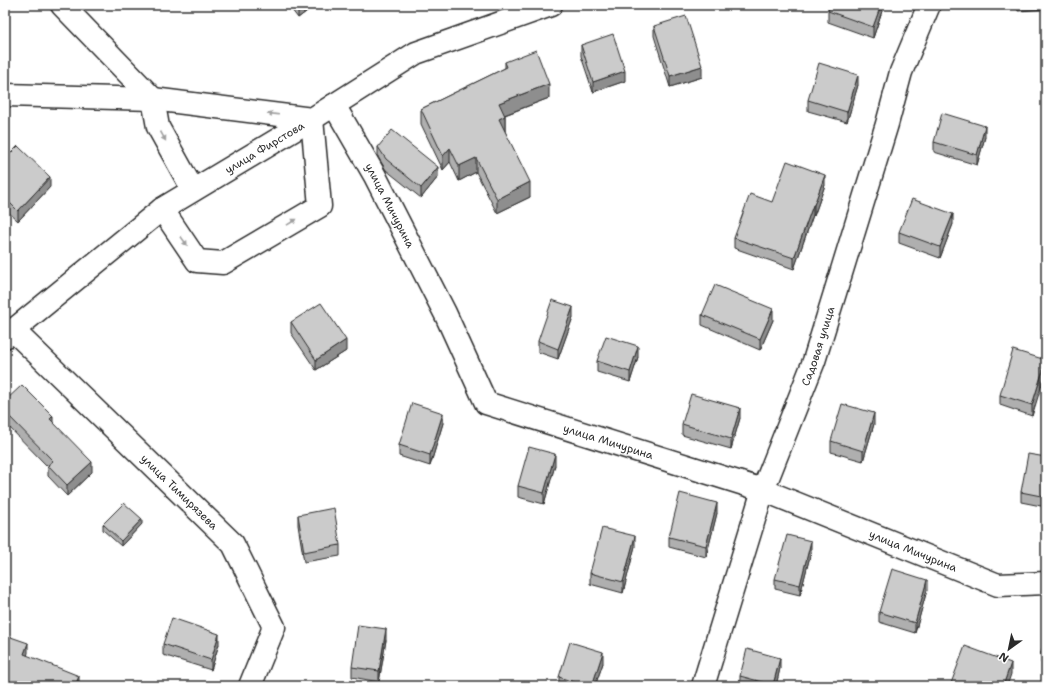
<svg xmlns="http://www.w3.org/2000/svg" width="1051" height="691" viewBox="0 0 1051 691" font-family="'Shantell Sans',sans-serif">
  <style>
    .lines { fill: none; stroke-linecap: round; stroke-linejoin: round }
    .minor-casing { stroke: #2b2b2b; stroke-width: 25 }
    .major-casing { stroke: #2b2b2b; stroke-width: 25 }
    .minor { stroke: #fff; stroke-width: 22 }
    .major { stroke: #fff; stroke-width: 22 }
    .wall { fill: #afafaf; stroke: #2b2b2b }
    .shaded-wall { fill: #8e8e8e; stroke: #2b2b2b }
    .building { fill: #cbcbcb; stroke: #2b2b2b }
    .oneway { fill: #a0a0a0 }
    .labels { text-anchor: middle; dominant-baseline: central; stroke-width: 3.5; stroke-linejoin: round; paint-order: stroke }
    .street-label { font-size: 11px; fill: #2b2b2b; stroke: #fff }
  </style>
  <rect width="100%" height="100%" fill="#fff"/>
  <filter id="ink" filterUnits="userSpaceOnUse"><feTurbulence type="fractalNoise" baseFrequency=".025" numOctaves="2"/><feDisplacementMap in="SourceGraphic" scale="8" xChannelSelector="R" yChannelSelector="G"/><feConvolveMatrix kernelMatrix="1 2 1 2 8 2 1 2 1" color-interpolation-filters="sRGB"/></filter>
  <g filter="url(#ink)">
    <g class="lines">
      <defs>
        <g id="minor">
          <path d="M62,5L153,99L158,127L193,190"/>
          <path d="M5,95L153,99L312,119L320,206L223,263L197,261L162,209"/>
          <path id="s1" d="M334,105L375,176L445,313L486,403L763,490L998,585L1046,583"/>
          <path id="s2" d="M13,330L233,544L274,627L250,686"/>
          <path id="s3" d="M703,686L763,490L814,361L887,124L901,72L929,5"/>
        </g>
        <g id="major">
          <path id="s4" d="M5,337L162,209L312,119L416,53L551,5"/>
        </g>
      </defs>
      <use href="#minor" class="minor-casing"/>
      <use href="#major" class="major-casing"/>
      <use href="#minor" class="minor"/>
      <use href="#major" class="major"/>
    </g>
    <g class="wall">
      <path d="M288,5H315L298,18Z"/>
      <path d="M884,5L873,38L828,22V11Z"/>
      <path d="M1017,5H1046V9L1018,11Z"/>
      <path d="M654,26L702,77L670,87L654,36Z"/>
      <path d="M581,45L625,81L593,92L581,56Z"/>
      <path d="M505,62L549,98L505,115V131L530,197L497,213L476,172L459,181L450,162L443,170L421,124V109L505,68Z"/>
      <path d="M858,85L847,122L808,111V100Z"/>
      <path d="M985,137L977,165L934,152V142Z"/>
      <path d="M378,147L438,177L421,198L386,170L378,157Z"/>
      <path d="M5,159L50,187L18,221L5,209Z"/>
      <path d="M825,185L814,216L813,215L794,269L734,248V238L772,202Z"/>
      <path d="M953,224L940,258L899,243V232Z"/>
      <path d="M702,315L773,320L760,350L702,325Z"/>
      <path d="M573,317L558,359L538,352V341Z"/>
      <path d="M291,322L346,351L316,370L291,333Z"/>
      <path d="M638,357L630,382L597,372V361Z"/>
      <path d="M1046,360L1032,416L1000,405V395Z"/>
      <path d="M5,401L53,422L92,472L67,496L48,476V467L5,423Z"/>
      <path d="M740,418L731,449L682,435V424Z"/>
      <path d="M443,423L430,466L399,456V445Z"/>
      <path d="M874,424L863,461L831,452V441Z"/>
      <path d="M1046,457V507L1021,502V492Z"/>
      <path d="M555,465L544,504L518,497V486Z"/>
      <path d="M717,513L706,557L669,547V537Z"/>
      <path d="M298,515L340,545V556L304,562L298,525Z"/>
      <path d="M103,524H142L121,546L103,530Z"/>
      <path d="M635,546L623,593L590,584V573Z"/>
      <path d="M811,552L800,595L775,589V579Z"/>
      <path d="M927,590L915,633L879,622V612Z"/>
      <path d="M1046,636V665L1041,663V653Z"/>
      <path d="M386,640L379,682L352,677V667Z"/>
      <path d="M163,644H219L211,670L163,655Z"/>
      <path d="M603,663L595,686H559V677Z"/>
      <path d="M780,668L776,686H740V676Z"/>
    </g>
    <g class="shaded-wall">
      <path d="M298,5H315L298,18Z"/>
      <path d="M881,5H884L873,38V27Z"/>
      <path d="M702,66V77L670,87V76Z"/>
      <path d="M625,71V81L593,92V82Z"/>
      <path d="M858,75V85L847,122V112Z"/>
      <path d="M549,84V98L499,117V103Z"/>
      <path d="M505,116V131L499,134V119Z"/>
      <path d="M985,126V137L977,165V155Z"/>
      <path d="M450,148V162L443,170V156Z"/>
      <path d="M476,158V172L459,181V166Z"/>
      <path d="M438,167V177L421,198V188Z"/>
      <path d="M825,175V185L814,216V205Z"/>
      <path d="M50,177V187L18,221V211Z"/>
      <path d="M530,182V197L497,213V199Z"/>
      <path d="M813,205V215L794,269V258Z"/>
      <path d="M953,214V224L940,258V247Z"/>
      <path d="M573,307V317L558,359V349Z"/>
      <path d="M773,309V320L760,350V339Z"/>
      <path d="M346,340V351L316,370V360Z"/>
      <path d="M638,346V357L630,382V372Z"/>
      <path d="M1046,361V371L1032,416V405Z"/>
      <path d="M740,408V418L731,449V439Z"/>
      <path d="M443,413V423L430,466V455Z"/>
      <path d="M874,413V424L863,461V451Z"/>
      <path d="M53,416V427L50,419Z"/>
      <path d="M555,454V465L544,504V493Z"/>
      <path d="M92,462V472L67,496V485Z"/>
      <path d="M717,503V513L706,557V546Z"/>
      <path d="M142,519V524L121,546V541Z"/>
      <path d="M635,536V546L623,593V582Z"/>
      <path d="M811,541V552L800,595V585Z"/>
      <path d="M927,580V590L915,633V623Z"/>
      <path d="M386,629V640L379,682V671Z"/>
      <path d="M219,634V644L211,670V660Z"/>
      <path d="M28,643V653L24,665V654Z"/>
      <path d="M603,652V663L595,686H592Z"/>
      <path d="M780,658V668L776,686H773Z"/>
      <path d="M1011,663V674L1007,686H1003Z"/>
      <path d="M79,676V686H75Z"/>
    </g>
    <g class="building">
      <path d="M830,5H881L873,27L828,11Z"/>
      <path d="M686,16L702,66L670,76L654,26Z"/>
      <path d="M613,34L625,71L593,82L581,45Z"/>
      <path d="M536,50L549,84L499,103L505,116L499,119L530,182L497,199L476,158L459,166L450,148L443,156L421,109L507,67L505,62Z"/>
      <path d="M819,63L858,75L847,112L808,100Z"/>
      <path d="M942,113L985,126L977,155L934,142Z"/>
      <path d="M392,130L438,167L421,188L386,159L378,147Z"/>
      <path d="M18,146L50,177L18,211L5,198V159Z"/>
      <path d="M787,161L825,175L814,205H813L794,258L734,238L750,194L772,202Z"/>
      <path d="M912,199L953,214L940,247L899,232Z"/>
      <path d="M715,285L773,309L760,339L702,315Z"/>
      <path d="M552,300L573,307L558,349L538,341Z"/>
      <path d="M321,303L346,340L316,360L291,322Z"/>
      <path d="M606,336L638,346L630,372L597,361Z"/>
      <path d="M1013,350L1046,360L1032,405L1000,395Z"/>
      <path d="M22,385L53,416L50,419L92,462L67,485L48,465L53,461L5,412V401Z"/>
      <path d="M691,394L740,408L731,439L682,424Z"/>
      <path d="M412,403L443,413L430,455L399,445Z"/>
      <path d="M842,404L874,413L863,451L831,441Z"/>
      <path d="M529,447L555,454L544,493L518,486Z"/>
      <path d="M1028,454L1046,457V497L1021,492Z"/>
      <path d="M680,493L717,503L706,546L669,537Z"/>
      <path d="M124,503L142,519L121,541L103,524Z"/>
      <path d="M334,508L340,545L304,552L298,515Z"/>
      <path d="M602,528L635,536L623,582L590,573Z"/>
      <path d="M787,535L811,541L800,585L775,579Z"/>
      <path d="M892,569L927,580L915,623L879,612Z"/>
      <path d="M172,618L219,634L211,660L163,644Z"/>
      <path d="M358,625L386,629L379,671L352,667Z"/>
      <path d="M5,635L28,643L24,654L79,676L75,686H5Z"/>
      <path d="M1046,636V654L1041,653Z"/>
      <path d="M570,642L603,652L592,686H585L559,677Z"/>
      <path d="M965,646L1011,663L1003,686H950Z"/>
      <path d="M747,649L780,658L773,685L740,676Z"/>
    </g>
    <defs><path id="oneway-solid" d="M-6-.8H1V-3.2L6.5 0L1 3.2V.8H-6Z"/></defs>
    <g class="oneway">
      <use href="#oneway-solid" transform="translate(273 114) rotate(-173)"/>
      <use href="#oneway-solid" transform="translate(163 136) rotate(61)"/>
      <use href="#oneway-solid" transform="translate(292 222) rotate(-31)"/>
      <use href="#oneway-solid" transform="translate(184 241) rotate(55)"/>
    </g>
  </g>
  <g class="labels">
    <g class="street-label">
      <text stroke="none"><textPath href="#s4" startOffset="322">улица Фирстова</textPath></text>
      <text stroke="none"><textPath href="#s1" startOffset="115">улица Мичурина</textPath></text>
      <text stroke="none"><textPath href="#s3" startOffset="359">Садовая улица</textPath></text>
      <text stroke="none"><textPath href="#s1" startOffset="463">улица Мичурина</textPath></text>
      <text stroke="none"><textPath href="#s2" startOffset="232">улица Тимирязева</textPath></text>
      <text stroke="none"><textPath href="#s1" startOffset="787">улица Мичурина</textPath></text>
    </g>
  </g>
  <rect width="1051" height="691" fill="none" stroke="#fff" stroke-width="20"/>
  <rect x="10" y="10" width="1031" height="671" fill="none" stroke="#2b2b2b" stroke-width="1.5" filter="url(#ink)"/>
  <g transform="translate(1009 649) rotate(213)" stroke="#ffffff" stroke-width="3" paint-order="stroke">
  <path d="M0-3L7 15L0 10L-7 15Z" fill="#2b2b2b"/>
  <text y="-6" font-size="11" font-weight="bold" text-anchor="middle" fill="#2b2b2b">N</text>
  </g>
</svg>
